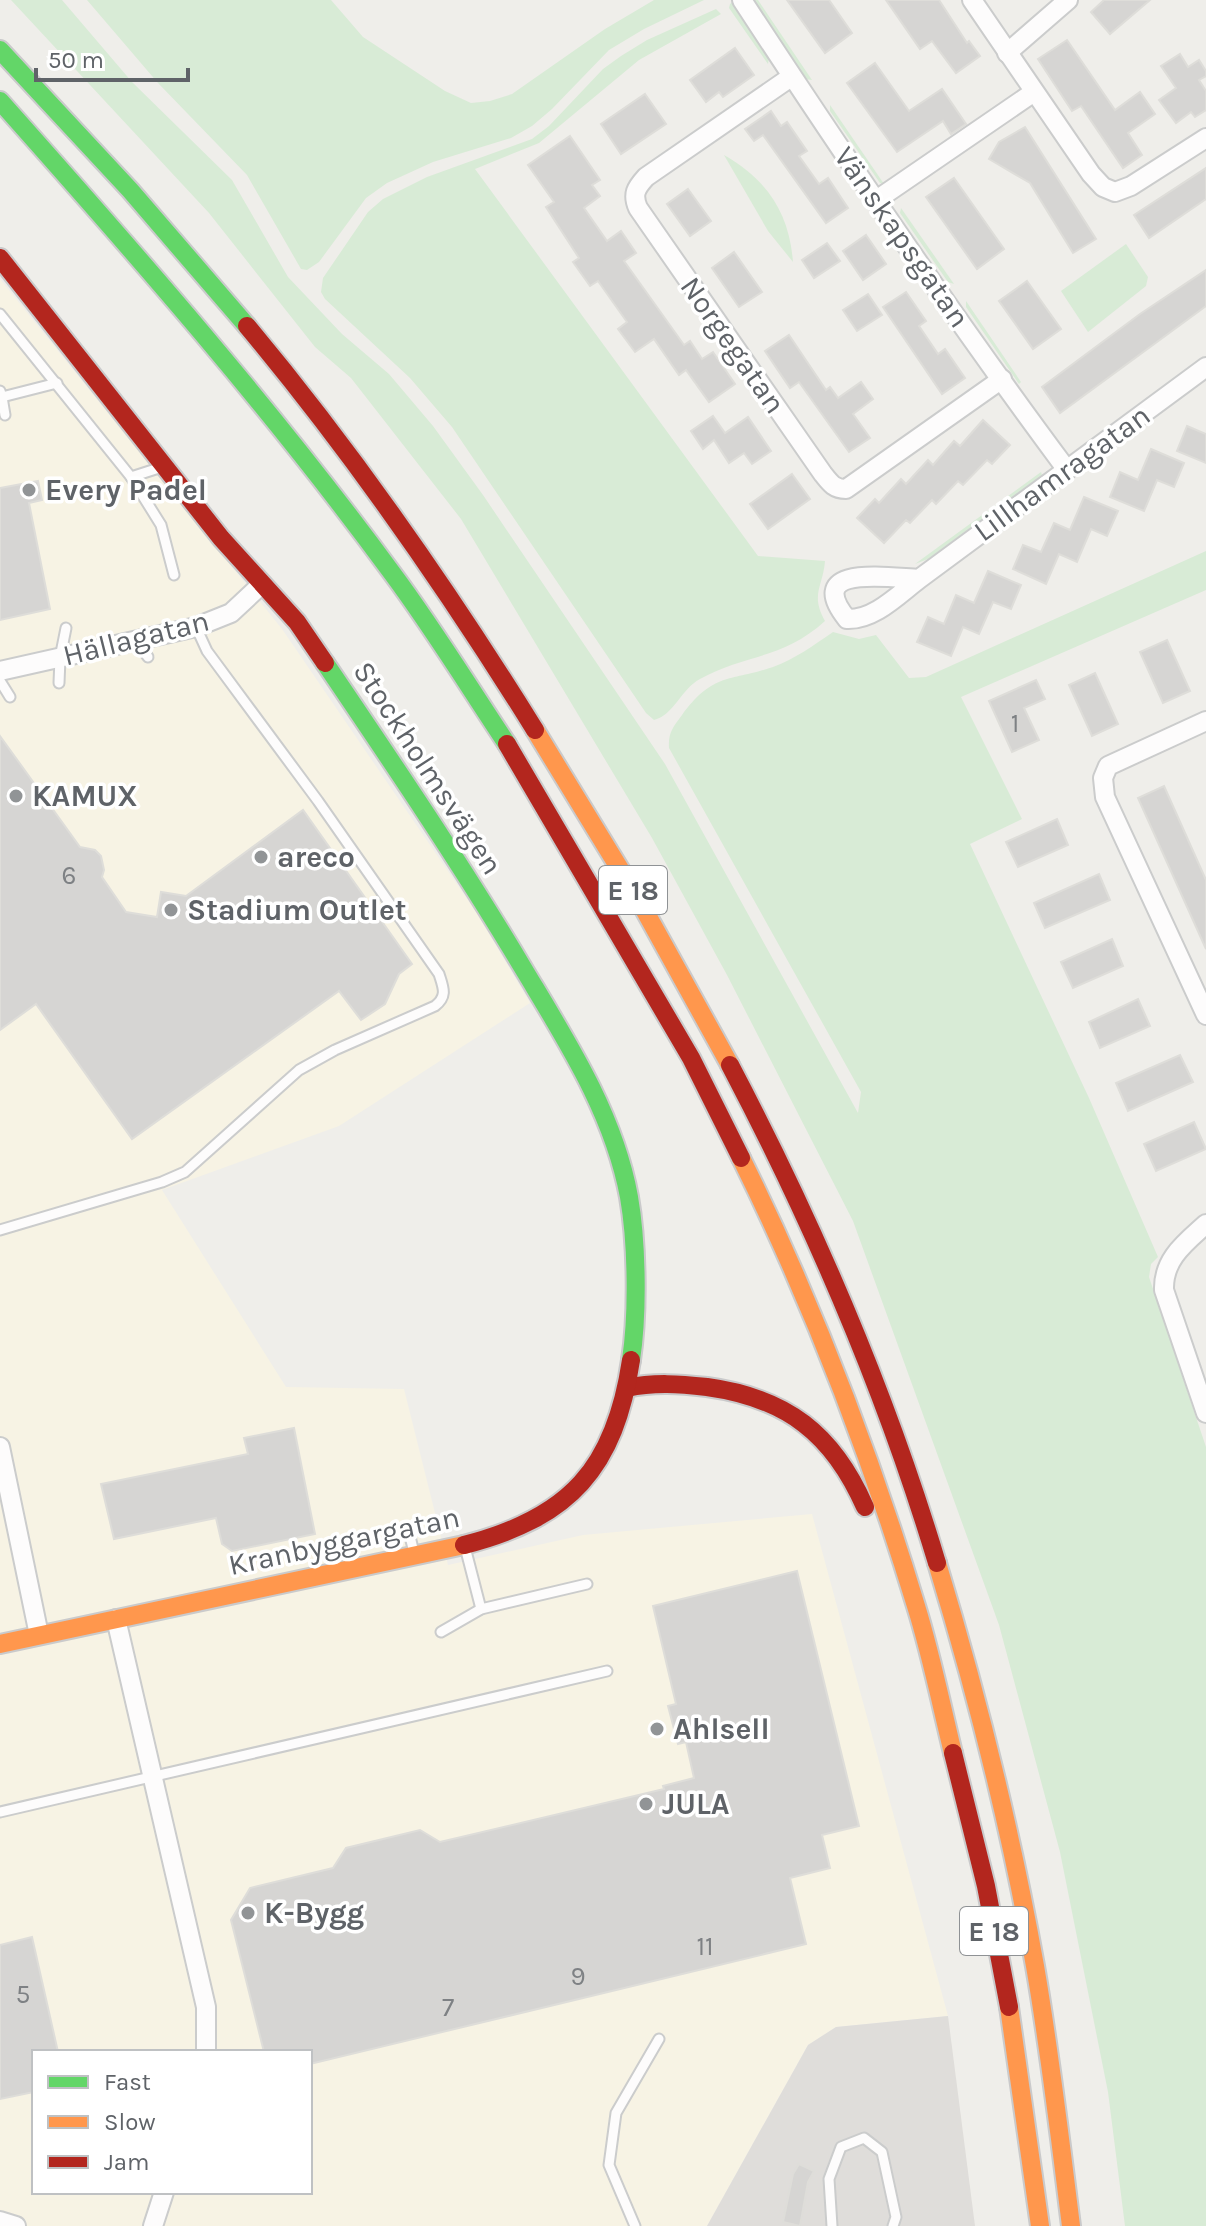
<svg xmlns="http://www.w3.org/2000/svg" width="1206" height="2226" viewBox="0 0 1206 2226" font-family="Karla,sans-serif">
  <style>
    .commercial { fill: #f7f3e4; fill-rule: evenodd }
    .industrial { fill: #dfddda }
    .green { fill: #d8ebd6 }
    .building { fill: #d6d5d3; stroke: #deddd9; stroke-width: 2 }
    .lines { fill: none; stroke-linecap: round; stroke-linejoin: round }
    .lane-casing { stroke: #cbcccc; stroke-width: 13 }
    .street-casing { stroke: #cbcccc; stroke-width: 22 }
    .fast-casing { stroke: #cacacb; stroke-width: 22 }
    .slow-casing { stroke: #cacacb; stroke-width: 22 }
    .jam-casing { stroke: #cacacb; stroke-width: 22 }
    .lane { stroke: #fdfcfc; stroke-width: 9 }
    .street { stroke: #fdfcfc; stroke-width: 18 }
    .fast { stroke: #63d668; stroke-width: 18 }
    .slow { stroke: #ff974d; stroke-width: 18 }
    .jam { stroke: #b3261e; stroke-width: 18 }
    .poi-dot { fill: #919496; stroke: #fff; stroke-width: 3 }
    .labels { text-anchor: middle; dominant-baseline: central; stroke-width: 7; stroke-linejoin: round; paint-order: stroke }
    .number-label { font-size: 26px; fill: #7e8184 }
    .shield { fill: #fff; stroke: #8f9295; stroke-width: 2 }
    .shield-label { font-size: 28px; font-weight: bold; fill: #5f6368 }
    .street-label { font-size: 30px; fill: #5f6368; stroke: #fff }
    .poi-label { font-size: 30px; font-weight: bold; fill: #5f6368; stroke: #fff; text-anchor: start }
  </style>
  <rect width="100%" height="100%" fill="#efeeea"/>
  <path class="commercial" d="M0,279L282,629L476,912L530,1003L339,1126L162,1190L286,1387L404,1389L448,1565L583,1535L812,1514L948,2016L836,2027L808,2045L707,2226H0ZM34,2052H310V2192H34Z"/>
  <path class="industrial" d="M948,2016L975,2226H707L808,2045L836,2027Z"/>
  <g class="green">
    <path d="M11,0H62L132,82L232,180L288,277L342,334L389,374L433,426L483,495L665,764L858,1113L861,1092L669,748C668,733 673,727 682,715C714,672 729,682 773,667C795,659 814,645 833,632L859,639L876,635L909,678L926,677L1206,551V590L961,697L1022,819L970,844L1089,1098L1158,1257L1151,1264L1149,1277L1206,1447V2226H1125L1108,2092L1060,1852L999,1625L853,1221L727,975L652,838L461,519L351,378L315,347L209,213Z"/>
    <path d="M87,0H331L363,37L445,91L471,103L490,101L512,94L605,29L654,0H704L644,29L609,50L552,109L532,126L511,138L433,162L387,183L366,198L319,262L307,270L301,269L247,175L158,83Z"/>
    <path d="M736,0L744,7L737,12L769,58L768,64L729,8L730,4Z"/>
    <path d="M753,0H758L812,80L805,79Z"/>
    <path d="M716,9L721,14L639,60L539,143L475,169L758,556L825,561C823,587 810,594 825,621C782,660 744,654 700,679C681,689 674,715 654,720L646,713L452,427L410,378L325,299L321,292L323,278L368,212L383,199L427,177L532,139L549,126L603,69L621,56L647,40Z"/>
    <path d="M830,105L884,184L880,183L830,111Z"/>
    <path d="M724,155C767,180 789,212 793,262L768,231Z"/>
    <path d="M901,208L954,284L948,282L900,213Z"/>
    <path d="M1126,244L1148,277L1146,286L1088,332L1061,291Z"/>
    <path d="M966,301L1021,382L1019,384L966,307Z"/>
    <path d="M1041,472L1042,475L928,559L915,564Z"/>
  </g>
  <g class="building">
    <path d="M787,0H829L852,33L825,53Z"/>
    <path d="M886,0H939L967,43L969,41L980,56L956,73L932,41L920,49Z"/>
    <path d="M1104,0H1150L1110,34L1091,12Z"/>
    <path d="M1067,40L1115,110L1140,92L1155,114L1128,133L1142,155L1123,168L1081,106L1072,111L1038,59Z"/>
    <path d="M735,48L754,75L723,97L719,92L706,102L690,80Z"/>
    <path d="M1180,54L1188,67L1199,60L1206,71V76L1199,80L1206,91V110L1195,117L1191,112L1176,123L1159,100L1176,88L1161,66Z"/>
    <path d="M875,63L909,111L942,89L966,124L951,134L943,121L897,152L847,83Z"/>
    <path d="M645,94L666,124L621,154L601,124Z"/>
    <path d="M771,111L781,126L787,122L807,151L799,156L819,184L828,178L848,208L826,223L763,135L754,141L745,129Z"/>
    <path d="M1025,127L1096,239L1073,253L1030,183L989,159L999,142Z"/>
    <path d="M570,136L600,180L592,185L600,196L584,208L607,241L621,231L636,253L624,261L684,345L690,341L702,359L713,352L735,384L709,402L686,370L679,375L654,339L635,352L618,329L627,322L598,281L590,286L573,262L579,258L546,207L554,202L528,165Z"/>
    <path d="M1206,168V199L1149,238L1134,215Z"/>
    <path d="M954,178L1004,249L977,269L926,197Z"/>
    <path d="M688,189L711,221L690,236L667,204Z"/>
    <path d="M866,235L886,264L863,280L843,251Z"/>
    <path d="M827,243L840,261L814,278L802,260Z"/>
    <path d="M734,252L762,292L739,307L712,268Z"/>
    <path d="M1206,270V306L1060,413L1042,387L1140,314Z"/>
    <path d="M1027,281L1061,329L1033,349L999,301Z"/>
    <path d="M906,292L926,321L919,326L938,354L945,349L965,378L942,394L883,307Z"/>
    <path d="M868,294L882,315L857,331L843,310Z"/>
    <path d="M789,335L826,390L830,387L838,398L861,382L873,399L853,414L870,438L849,452L799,382L790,388L765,351Z"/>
    <path d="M713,416L725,433L748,417L771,451L752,464L744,453L729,463L714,440L703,449L691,431Z"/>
    <path d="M983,420L1010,445L992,464L987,460L963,485L958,481L936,504L932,500L910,523L906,520L884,543L857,518L875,499L879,503L901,479L906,484L928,460L933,465L954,441L960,446Z"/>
    <path d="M1187,426L1206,434V463L1177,451Z"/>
    <path d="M1151,449L1184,463L1174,487L1157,480L1144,511L1110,497L1120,472L1138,480Z"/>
    <path d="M792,474L810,499L768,529L750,504Z"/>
    <path d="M38,481L42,500L29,503L50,609L0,620V488Z"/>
    <path d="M1084,497L1118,511L1107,536L1091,529L1077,562L1059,554L1046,584L1013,569L1023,545L1041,552L1054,523L1070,530Z"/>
    <path d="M988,571L1021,585L1011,609L993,602L979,634L963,627L951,656L917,642L928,617L944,624L956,595L974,603Z"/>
    <path d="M1167,640L1190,691L1163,703L1140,652Z"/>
    <path d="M1095,673L1118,724L1092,736L1069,685Z"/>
    <path d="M1036,680L1045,699L1024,708L1039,740L1012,752L989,701Z"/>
    <path d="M0,736L80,847L95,850L101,856L104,870L102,877L126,912L157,917L161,892L186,896L303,810L412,964L399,974L385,1004L361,1020L339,991L132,1139L36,1004L0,1030Z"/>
    <path d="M1164,786L1206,880V949L1138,798Z"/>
    <path d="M1057,819L1068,845L1018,867L1006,842Z"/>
    <path d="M1099,874L1110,900L1045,928L1034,903Z"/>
    <path d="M1112,939L1123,966L1073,988L1061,962Z"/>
    <path d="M1138,999L1150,1026L1100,1048L1089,1022Z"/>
    <path d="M1180,1055L1193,1082L1128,1111L1116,1083Z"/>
    <path d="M1194,1122L1206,1149L1156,1171L1144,1144Z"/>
    <path d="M294,1428L315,1534L232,1551L222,1544L216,1518L114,1539L101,1484L248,1454L244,1438Z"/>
    <path d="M797,1571L859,1826L822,1835L830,1868L790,1878L806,1944L310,2064V2052H264L231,1920L250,1888L333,1868L346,1848L420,1830L440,1842L664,1789L663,1786L694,1778L686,1742L678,1744L668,1706L676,1704L653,1606Z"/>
    <path d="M32,1937L58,2052H34V2092L0,2099V1945Z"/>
    <path d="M799,2164L814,2171L808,2182L800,2226L783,2222L793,2174Z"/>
  </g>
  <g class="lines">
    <defs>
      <g id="lane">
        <path d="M0,314L131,477L161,525L174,575"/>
        <path d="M0,391L2,397L57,383"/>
        <path d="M2,397L5,415"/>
        <path d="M131,477L162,467"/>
        <path d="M136,641L148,657"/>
        <path d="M0,681L10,697"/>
        <path d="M59,683L60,658L66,628"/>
        <path d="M0,1230L162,1182L185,1172L299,1070L335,1050L435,1006C448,996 443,987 439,974L318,801L207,651L196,627"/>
        <path d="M408,1528L415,1557"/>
        <path d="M465,1547L481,1609"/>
        <path d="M441,1632L481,1609L587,1584"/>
        <path d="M0,1812L607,1671"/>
        <path d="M635,2226L609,2165L616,2113L659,2039"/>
        <path d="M832,2226L829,2179L841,2147L864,2138L882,2152L896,2217L893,2226"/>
      </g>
      <g id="street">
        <path d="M742,0C846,159 953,317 1067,470"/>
        <path d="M972,0L1091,174L1103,187L1115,192L1131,186L1206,138"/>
        <path d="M1007,53L1068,0"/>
        <path d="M791,77L646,177C636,188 632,194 638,208L823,474C830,483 834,489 846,489L1002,379"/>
        <path d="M875,201L1034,92"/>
        <path d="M919,579C891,578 802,563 847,619C874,620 898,595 919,579L1206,367"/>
        <path d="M0,671L196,627L231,613L262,584"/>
        <path d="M1206,721L1108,766L1103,778L1105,797L1206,1015"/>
        <path d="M1206,1224C1185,1243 1163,1259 1164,1290L1206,1413"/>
        <path d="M0,1447L39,1635"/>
        <path d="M116,1619L206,2007V2052"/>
        <path d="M0,2221L16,2226"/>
        <path d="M153,2226L164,2192"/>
      </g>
      <g id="fast">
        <path d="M0,50L130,190L247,326"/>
        <path d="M0,101C136,254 271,408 392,573C433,628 469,687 507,744"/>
        <path d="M325,663C394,765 463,867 526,973C568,1043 614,1115 629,1197C637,1243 638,1314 631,1360"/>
      </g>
      <g id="slow">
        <path d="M535,730L640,902L730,1065"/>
        <path d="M741,1158C811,1300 870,1454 916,1606C931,1654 941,1704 953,1753"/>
        <path d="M937,1563C977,1695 1011,1831 1035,1966C1050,2052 1060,2139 1071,2226"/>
        <path d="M0,1644L464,1545"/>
        <path d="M1009,2007L1040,2226"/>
      </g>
      <g id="jam">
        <path d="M0,258L221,538L297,622L325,663"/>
        <path d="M247,326C353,453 448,590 535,730"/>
        <path d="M507,744L691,1058L741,1158"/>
        <path d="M730,1065C814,1225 885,1390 937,1563"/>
        <path d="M627,1388C654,1382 680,1384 707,1387C787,1398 833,1434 865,1507"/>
        <path d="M464,1545C570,1518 615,1468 631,1360"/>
        <path d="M953,1753L986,1886L1009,2007"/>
      </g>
    </defs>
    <use href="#lane" class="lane-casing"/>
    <use href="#street" class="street-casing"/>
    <use href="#fast" class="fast-casing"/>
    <use href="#slow" class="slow-casing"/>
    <use href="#jam" class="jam-casing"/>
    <use href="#lane" class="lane"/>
    <use href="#street" class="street"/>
    <use href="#fast" class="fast"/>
    <use href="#slow" class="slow"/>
    <use href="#jam" class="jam"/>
  </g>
  <g class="poi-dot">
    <circle cx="29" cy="490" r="8"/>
    <circle cx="16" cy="796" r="8"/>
    <circle cx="261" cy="857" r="8"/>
    <circle cx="171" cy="910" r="8"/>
    <circle cx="657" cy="1729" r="8"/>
    <circle cx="646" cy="1804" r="8"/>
    <circle cx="248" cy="1913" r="8"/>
  </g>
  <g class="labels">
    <g class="number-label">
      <text x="1015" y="723">1</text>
      <text x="69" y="875">6</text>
      <text x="705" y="1946">11</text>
      <text x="578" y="1976">9</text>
      <text x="23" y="1994">5</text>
      <text x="448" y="2007">7</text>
    </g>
    <g class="shield">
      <rect x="599" y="866" width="68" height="48" rx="6"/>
      <rect x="960" y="1907" width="68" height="48" rx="6"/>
    </g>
    <g class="shield-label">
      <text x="633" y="890">E 18</text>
      <text x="994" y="1931">E 18</text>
    </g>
    <g class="street-label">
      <text transform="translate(902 237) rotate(55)">Vänskapsgatan</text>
      <text transform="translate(733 345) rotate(55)">Norgegatan</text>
      <text transform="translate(1062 473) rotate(-36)">Lillhamragatan</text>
      <text transform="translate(136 638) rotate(-14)">Hällagatan</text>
      <text transform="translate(428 768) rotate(57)">Stockholmsvägen</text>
      <text transform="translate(344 1541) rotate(-12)">Kranbyggargatan</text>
    </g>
    <g class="poi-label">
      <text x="45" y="490">Every Padel</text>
      <text x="32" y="796">KAMUX</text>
      <text x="277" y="857">areco</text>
      <text x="187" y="910">Stadium Outlet</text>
      <text x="673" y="1729">Ahlsell</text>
      <text x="662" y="1804">JULA</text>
      <text x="264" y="1913">K-Bygg</text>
    </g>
  </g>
  <rect x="32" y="2050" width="280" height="144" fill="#ffffff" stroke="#bfc1c3" stroke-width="2"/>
  <rect x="48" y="2076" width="40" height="12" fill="#63d668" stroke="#bfc1c3" stroke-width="2"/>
  <text x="104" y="2090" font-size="24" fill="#5f6368">Fast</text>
  <rect x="48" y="2116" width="40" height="12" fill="#ff974d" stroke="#bfc1c3" stroke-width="2"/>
  <text x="104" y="2130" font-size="24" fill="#5f6368">Slow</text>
  <rect x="48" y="2156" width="40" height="12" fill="#b3261e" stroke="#bfc1c3" stroke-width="2"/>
  <text x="104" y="2170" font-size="24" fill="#5f6368">Jam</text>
  <path d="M36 68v12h152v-12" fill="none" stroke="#5f6368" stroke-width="4"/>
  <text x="48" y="68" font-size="24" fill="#5f6368" stroke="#ffffff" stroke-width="6" paint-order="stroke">50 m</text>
</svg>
